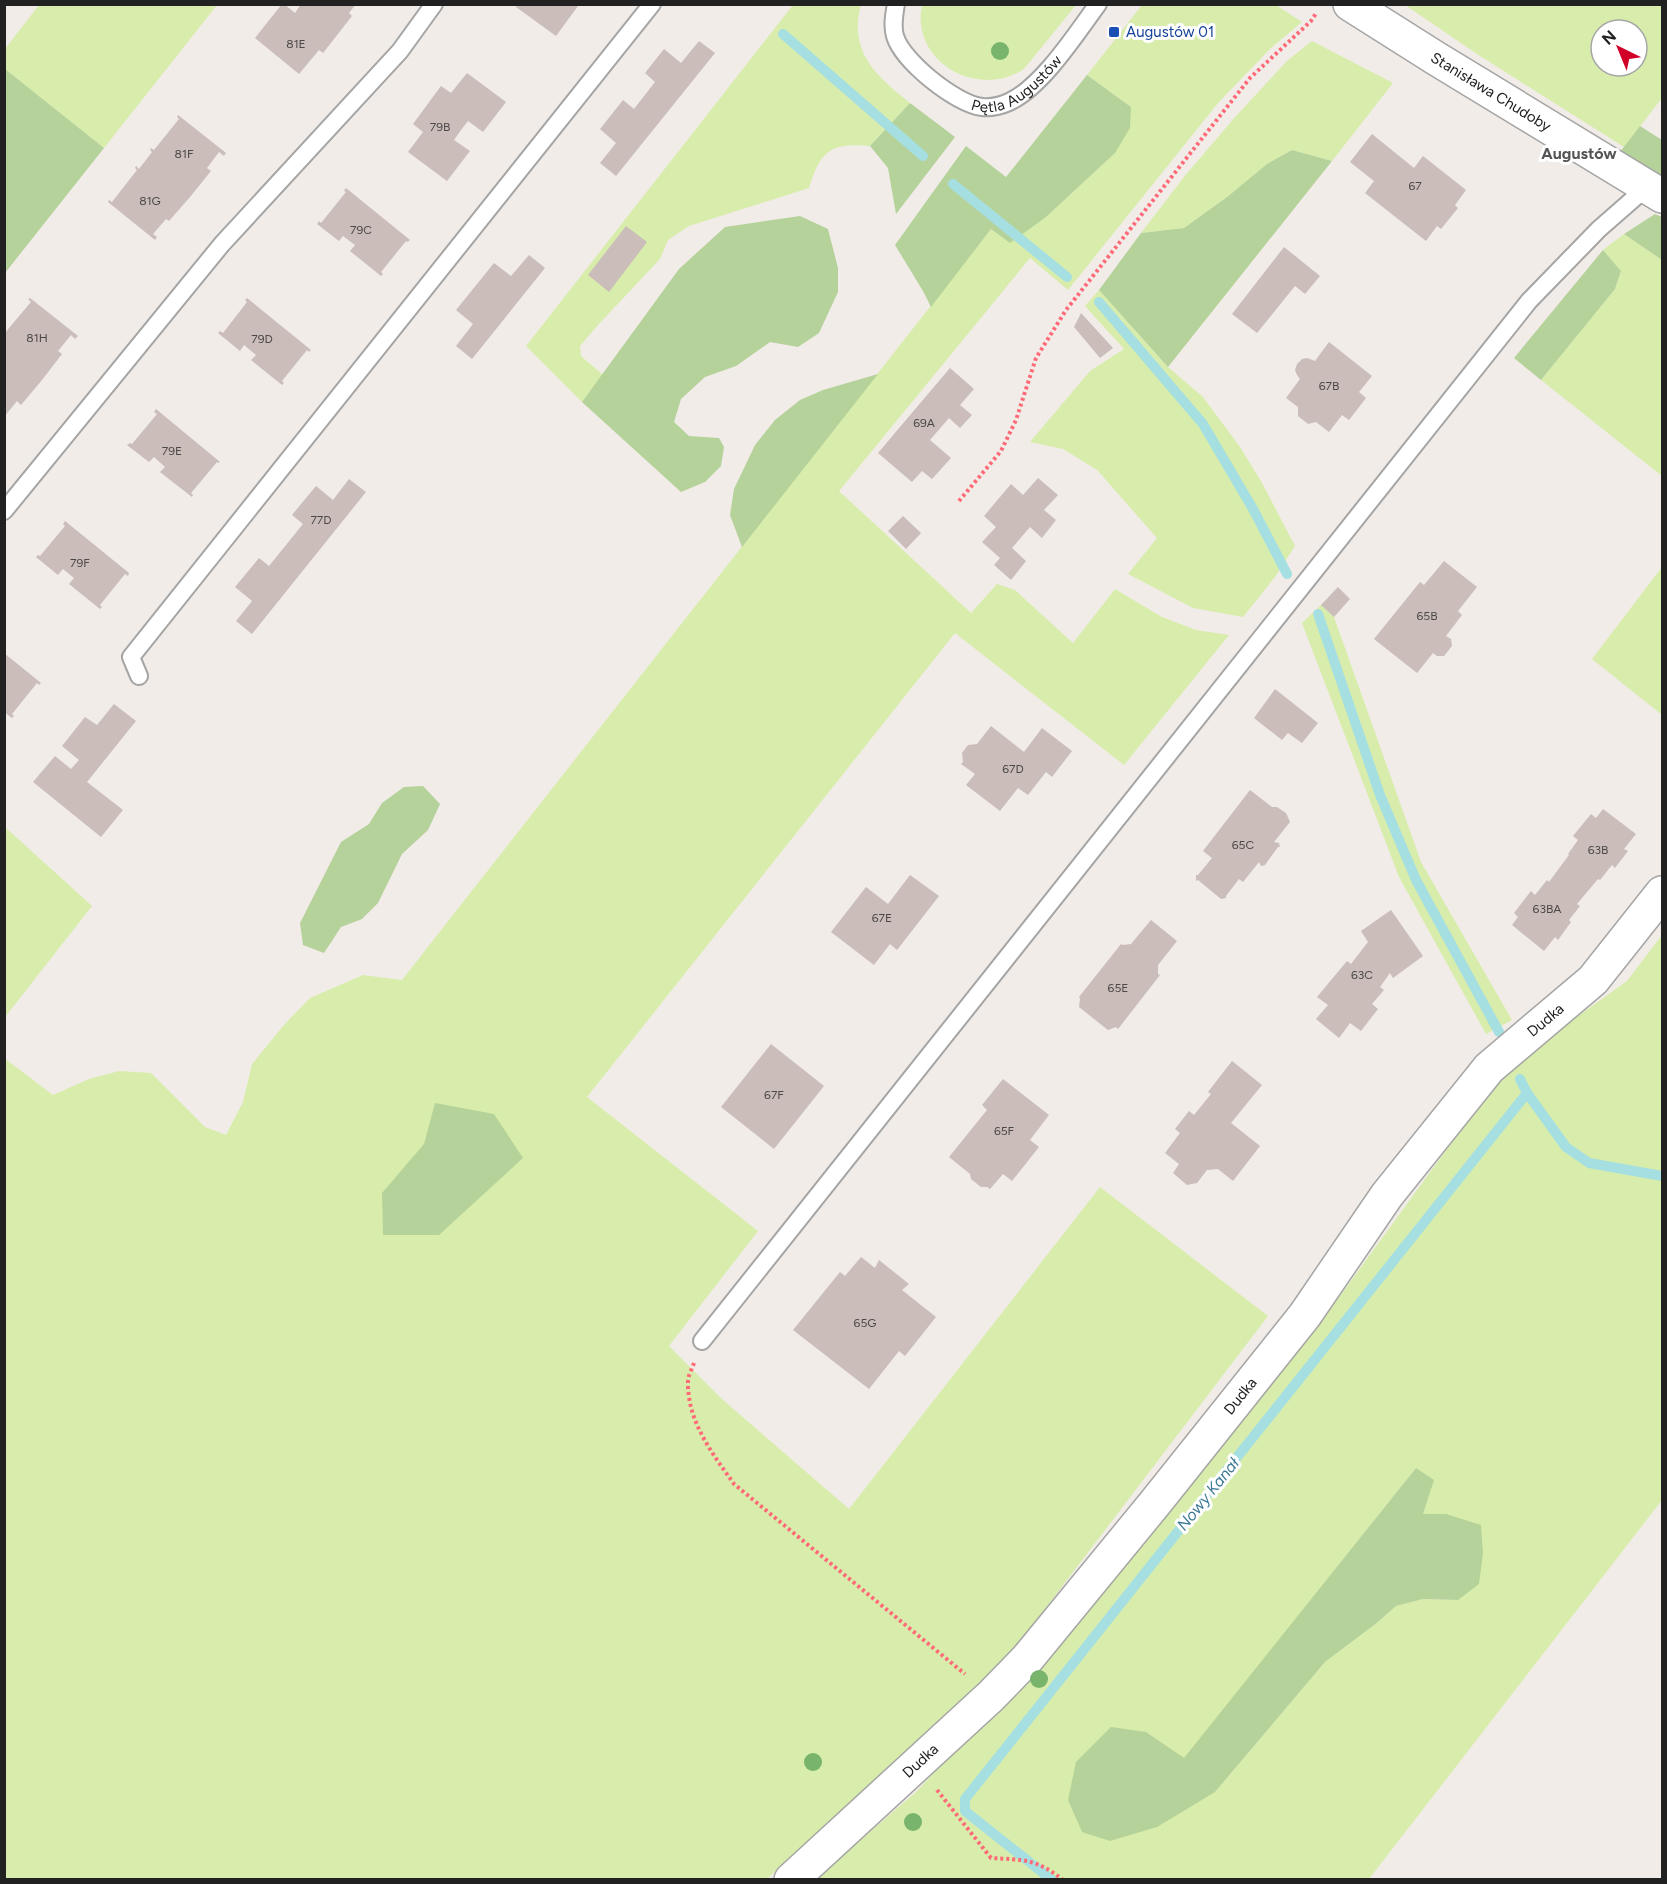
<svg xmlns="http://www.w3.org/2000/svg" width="1667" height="1884" viewBox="0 0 1667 1884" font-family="Figtree,sans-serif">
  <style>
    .grass { fill: #d8edab; fill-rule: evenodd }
    .forest { fill: #b5d29a }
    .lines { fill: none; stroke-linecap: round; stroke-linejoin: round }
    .stream { stroke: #a6dfe1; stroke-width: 10 }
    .building { fill: #cabdba }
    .service-casing { stroke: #a5a5a5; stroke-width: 20 }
    .minor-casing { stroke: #a5a5a5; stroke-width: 36 }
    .path { stroke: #ff6a78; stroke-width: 4; stroke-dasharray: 3 3; stroke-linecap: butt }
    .service { stroke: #fff; stroke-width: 16 }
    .minor { stroke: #fff; stroke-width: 33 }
    .tree { fill: #78b46c }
    .transit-dot { fill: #1a4fb4; stroke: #fff; stroke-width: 2 }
    .labels { text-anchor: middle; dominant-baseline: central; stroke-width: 6; stroke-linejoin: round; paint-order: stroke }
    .number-label { font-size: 12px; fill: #4b4847 }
    .transit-label { font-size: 15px; fill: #164399; stroke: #fff; text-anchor: start }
    .street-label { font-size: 15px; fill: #212121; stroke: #fff }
    .neighbourhood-label { font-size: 16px; font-weight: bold; fill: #545454; stroke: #fff }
    .water-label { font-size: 16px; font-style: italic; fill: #3c7a95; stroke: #fff }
  </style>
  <rect width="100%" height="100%" fill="#f1ece7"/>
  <g class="grass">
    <path d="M39,5V4L217,5L104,148L5,69V49Z"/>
    <path d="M793,5H861C848,52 877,77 910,103L870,146C831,142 820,151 809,188L689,226L668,240L660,259L598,325L580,346L581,356L603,375L582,402L526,346Z"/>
    <path d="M922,5V4L1076,5L1024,69C977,100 910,61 922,5Z"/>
    <path d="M1142,5H1276L1302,22L1271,48L1218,103L1068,290L1030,258L839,491L971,613L997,584L1015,590L1073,643L1115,589L1162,617L1196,630L1229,635L1124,765L955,633L587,1097L758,1231L669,1346L723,1400L849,1509L1100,1187L1268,1316L997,1672L882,1774L767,1879H5L4,1058L53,1095L89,1079L119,1071L151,1073L205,1127L226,1135L243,1102L252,1064L284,1025L310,998L363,975L402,980L991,229L1010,242L1046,217L1115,153L1131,107L1087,75Z"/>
    <path d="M1405,5H1662V98L1624,147L1480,56ZM1601,30H1637V66H1601Z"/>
    <path d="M1312,41L1393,83L1332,161L1292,150L1267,164L1227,197L1184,228L1141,233L1184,177L1235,117L1287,61Z"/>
    <path d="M1624,234L1662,260V476L1541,380L1615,289L1621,271L1603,250Z"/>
    <path d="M1099,290L1168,367L1203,397L1240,447L1262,483L1295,546L1275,577L1243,617L1193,608L1128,574L1157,538L1097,470L1063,449L1030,442L1090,371L1124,349L1085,306Z"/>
    <path d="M1662,567V715L1592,659Z"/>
    <path d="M1321,605L1334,617L1421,862L1512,1020L1486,1034L1399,877L1302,623Z"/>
    <path d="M5,827L92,906L5,1017Z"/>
    <path d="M1662,935V1500L1369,1879L814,1880L916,1792L1112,1581L1318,1326L1490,1090L1532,1046L1564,1026L1627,981ZM1416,1468L1423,1514H1446L1458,1600L1423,1599L1396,1606L1378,1622L1325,1662L1215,1792L1146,1732L1184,1759Z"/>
  </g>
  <g class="forest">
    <path d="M5,69L104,148L5,273Z"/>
    <path d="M1087,75L1131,107L1130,128L1115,153L1046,217L1010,243L991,229L931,307L923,291L895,245L966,146L1006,177Z"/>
    <path d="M910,103L955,137L896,214L888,168L870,146Z"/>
    <path d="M1640,126L1662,140V188L1613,161Z"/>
    <path d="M1292,150L1332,161L1168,367L1099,290L1141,233L1184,228L1227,197L1267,164Z"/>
    <path d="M1655,214L1662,217V260L1624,234Z"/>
    <path d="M800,216L828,229L838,268V292L819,333L798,347L770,342L736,366L705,377L681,399L674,422L689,436L719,438L724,447L721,466L705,482L681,492L582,402L679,269L725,227Z"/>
    <path d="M1603,250L1621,271L1615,289L1541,380L1514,358Z"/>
    <path d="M878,374L742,547L730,515L734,489L755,445L775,420L800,400L823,390Z"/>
    <path d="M423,786L440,804L428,830L402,854L378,903L362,919L341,927L324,953L303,945L300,923L341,842L369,824L382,803L404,787Z"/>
    <path d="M435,1103L494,1114L523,1158L439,1235H383L382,1193L424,1144Z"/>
    <path d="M1416,1468L1434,1480L1423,1514H1446L1481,1525L1483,1553L1479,1584L1458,1600L1423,1599L1396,1606L1378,1622L1325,1662L1215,1792L1157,1827L1110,1841L1082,1832L1068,1800L1076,1762L1111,1727L1146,1732L1184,1758Z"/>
  </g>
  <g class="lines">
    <g class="stream">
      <path d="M783,34L923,156"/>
      <path d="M953,184L1067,277"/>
      <path d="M1099,302L1203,424L1253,509L1287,574"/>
      <path d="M1318,614L1380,795L1416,880L1499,1032"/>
      <path d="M1520,1079L1527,1093L1566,1147L1589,1163L1662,1176"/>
      <path d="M1052,1880L965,1811V1799L1527,1093"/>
    </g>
  </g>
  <g class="building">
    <path d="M282,4H284L295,13L301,4H356L349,13L352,16L323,53L319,50L299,74L255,38Z"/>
    <path d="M518,4H576L578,6L556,36L516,7Z"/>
    <path d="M699,41L715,53L616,176L600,163L616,143L600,129L623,100L634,109L655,82L645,73L664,49L681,63Z"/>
    <path d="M467,73L506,102L483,132L468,121L461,130L454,140L470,151L447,181L408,152L423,132L413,124L441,86L451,93Z"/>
    <path d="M178,115L226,153L224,156L219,152L207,168L211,171L190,197L169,221L166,219L153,234L157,237L155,240L108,202L109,200L112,202L137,170L135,168L136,166L139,169L152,152L150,150L151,148L154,150L179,119L177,117Z"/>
    <path d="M1372,134L1414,168L1423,156L1466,190L1455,205L1458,208L1441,229L1437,226L1426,241L1365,193L1374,181L1350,162Z"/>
    <path d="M346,188L410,240L408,242L406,241L381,272L383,274L381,276L350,251L355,245L343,236L339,241L317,224L319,221L321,223L346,192L344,191Z"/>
    <path d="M626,226L647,242L609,292L588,275Z"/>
    <path d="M1284,247L1320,276L1305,294L1295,286L1257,333L1232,314Z"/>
    <path d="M529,255L545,268L472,359L456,346L473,324L456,310L494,263L511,276Z"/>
    <path d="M30,298L78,336L75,339L71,335L58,351L62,354L42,380L21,405L17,401L4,417V334L31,302L28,299Z"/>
    <path d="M247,298L311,350L309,352L307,350L282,381L284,383L282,385L251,360L256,355L244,345L240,351L218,333L220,331L223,333L247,302L245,300Z"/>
    <path d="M1081,313L1113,348L1100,358L1074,327Z"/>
    <path d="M1329,342L1372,376L1359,392L1366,398L1349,420L1342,415L1329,432L1316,422L1308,424L1298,416V407L1286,398L1300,379L1297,375L1295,370L1297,364L1302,359L1307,358L1315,361Z"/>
    <path d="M950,368L974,389L960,405L972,415L960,428L949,418L930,440L951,458L932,479L922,471L912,482L878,453Z"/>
    <path d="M156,409L220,462L218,463L217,462L191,493L193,495L192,497L160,472L165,467L154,457L149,462L127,445L130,443L132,444L157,414L154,412Z"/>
    <path d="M1038,478L1058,495L1044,510L1056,520L1042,538L1030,527L1012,548L1026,561L1011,580L994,565L1000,558L982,542L996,527L984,516L1011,484L1023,495Z"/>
    <path d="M349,479L366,492L252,634L236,621L252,601L235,587L259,558L269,566L303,524L292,515L316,486L333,500Z"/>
    <path d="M903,516L921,533L906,549L888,531Z"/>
    <path d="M65,521L129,573L128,576L125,574L100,605L102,607L100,609L69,584L74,578L63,569L58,575L36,557L38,555L40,556L65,526L63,524Z"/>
    <path d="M1444,561L1477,587L1458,611L1462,615L1446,636L1451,639L1452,646L1444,656H1437L1433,653L1417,673L1374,639L1420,582L1424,585Z"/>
    <path d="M1338,587L1350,599L1334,617L1321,605Z"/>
    <path d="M4,653L41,683L39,685L37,683L12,714L14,716L12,718L4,712Z"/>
    <path d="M1275,689L1318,723L1302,743L1288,733L1282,740L1254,718Z"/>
    <path d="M114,704L136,721L87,782L123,810L101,837L33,782L55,756L71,769L79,760L62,746L85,717L97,725Z"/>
    <path d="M991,726L1024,752L1042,728L1072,751L1052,777L1046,772L1028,795L1018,788L1000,811L966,785L975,774L961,764L963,762L962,753L968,745L977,744Z"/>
    <path d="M1250,790L1272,807H1277L1286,813L1290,822L1274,842L1279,843L1280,847H1278L1265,865L1261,866L1259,862L1243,882L1239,879L1226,896V898L1221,899L1198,880L1196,881V875H1198L1212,858L1203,851Z"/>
    <path d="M1603,809L1636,834L1624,849L1628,851L1615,868L1612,865L1600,880L1598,879L1577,904L1580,906L1569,920L1571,922L1558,940L1555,937L1544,951L1512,925L1518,917L1514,913L1531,891L1535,895L1547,880L1549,882L1569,855L1568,854L1578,840L1573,836L1591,814L1596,818Z"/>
    <path d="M910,875L939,896L897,950L890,944L874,965L831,932L866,887L888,904Z"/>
    <path d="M1391,910L1423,956L1393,978L1390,973L1380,987L1384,990L1372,1004L1378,1009L1361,1031L1350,1023L1339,1038L1316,1019L1328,1005L1317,997L1347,961L1351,964L1368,942L1361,931Z"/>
    <path d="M1151,920L1177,941L1158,965V974L1160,975L1118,1029L1116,1027L1108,1030L1079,1007L1080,999L1079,997L1121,944L1123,945L1131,944Z"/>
    <path d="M771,1044L824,1086L774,1149L721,1107Z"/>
    <path d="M1232,1061L1262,1085L1231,1123L1260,1146L1233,1181L1218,1169L1207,1170L1197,1183L1187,1185L1173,1173L1179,1164L1165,1153L1180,1133L1175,1129L1189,1111L1194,1115L1211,1094L1208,1092Z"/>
    <path d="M1003,1079L1049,1115L1030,1140L1039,1147L1012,1181L1003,1174L990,1189L987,1187H981L971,1179L970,1174L949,1157L987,1110L982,1105Z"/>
    <path d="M861,1257L875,1268L879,1260L909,1284L902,1290L936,1317L905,1356L899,1351L869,1389L793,1330L840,1272L845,1276Z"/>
  </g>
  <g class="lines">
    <defs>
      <g id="service">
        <path id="s1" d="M896,4C894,15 892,26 895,36C902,61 956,104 982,107C991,108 1000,106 1009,102C1042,87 1076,34 1098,4"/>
        <path d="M4,511L222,244L400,51L434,4"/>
        <path d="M139,676L131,657L652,4"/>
        <path d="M702,1341L1529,301L1599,229L1647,187"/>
      </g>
      <g id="minor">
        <path id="s2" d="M1350,4L1437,59L1662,196"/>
        <path id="s3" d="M791,1880L991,1696L1027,1659L1155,1503L1305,1315L1387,1195L1489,1068L1593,980L1662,893"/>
      </g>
    </defs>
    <use href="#service" class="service-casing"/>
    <use href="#minor" class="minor-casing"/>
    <g class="path">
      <path d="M959,501L1001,451L1016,420L1036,358L1066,310L1250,78L1311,21L1317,12"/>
      <path d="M694,1363C692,1369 688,1376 688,1381C687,1421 712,1453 734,1484L965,1674"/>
      <path d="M937,1790L991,1858C1024,1860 1035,1858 1063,1880"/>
    </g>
    <use href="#service" class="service"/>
    <use href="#minor" class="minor"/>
  </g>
  <g class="tree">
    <circle cx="1000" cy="51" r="9"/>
    <circle cx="1039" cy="1679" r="9"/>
    <circle cx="813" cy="1762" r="9"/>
    <circle cx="913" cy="1822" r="9"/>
  </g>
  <rect class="transit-dot" x="1108" y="26" width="12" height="12" rx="3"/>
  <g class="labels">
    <g class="number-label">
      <text x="296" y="44">81E</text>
      <text x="440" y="127">79B</text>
      <text x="184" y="154">81F</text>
      <text x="1415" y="186">67</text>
      <text x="150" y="201">81G</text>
      <text x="361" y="230">79C</text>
      <text x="37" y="338">81H</text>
      <text x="262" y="339">79D</text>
      <text x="1329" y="386">67B</text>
      <text x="924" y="423">69A</text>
      <text x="172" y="451">79E</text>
      <text x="321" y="520">77D</text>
      <text x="80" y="563">79F</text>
      <text x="1427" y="616">65B</text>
      <text x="1013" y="769">67D</text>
      <text x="1243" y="845">65C</text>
      <text x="1598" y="850">63B</text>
      <text x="1547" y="909">63BA</text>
      <text x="882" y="918">67E</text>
      <text x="1362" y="975">63C</text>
      <text x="1118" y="988">65E</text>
      <text x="774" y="1095">67F</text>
      <text x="1004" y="1131">65F</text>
      <text x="865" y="1323">65G</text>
    </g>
    <g class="transit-label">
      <text x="1126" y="32">Augustów 01</text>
    </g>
    <g class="street-label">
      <text stroke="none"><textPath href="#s1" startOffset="190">Pętla Augustów</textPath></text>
      <text stroke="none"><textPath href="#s2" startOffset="166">Stanisława Chudoby</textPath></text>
      <text stroke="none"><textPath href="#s3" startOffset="1148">Dudka</textPath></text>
      <text stroke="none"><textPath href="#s3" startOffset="662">Dudka</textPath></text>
      <text stroke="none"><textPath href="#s3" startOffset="176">Dudka</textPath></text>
    </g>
    <g class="neighbourhood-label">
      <text x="1579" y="153">Augustów</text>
    </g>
    <g class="water-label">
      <text transform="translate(1208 1494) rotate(-51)">Nowy Kanał</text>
    </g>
  </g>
  <rect width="1667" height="1884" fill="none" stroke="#212121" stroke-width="12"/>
  <g transform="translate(1619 48) rotate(317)"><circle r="28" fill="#ffffff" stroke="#a6a6a6" stroke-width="1.5"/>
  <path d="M0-4.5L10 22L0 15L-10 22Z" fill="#d10028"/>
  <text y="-9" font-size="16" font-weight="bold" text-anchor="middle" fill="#212121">N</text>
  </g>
</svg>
